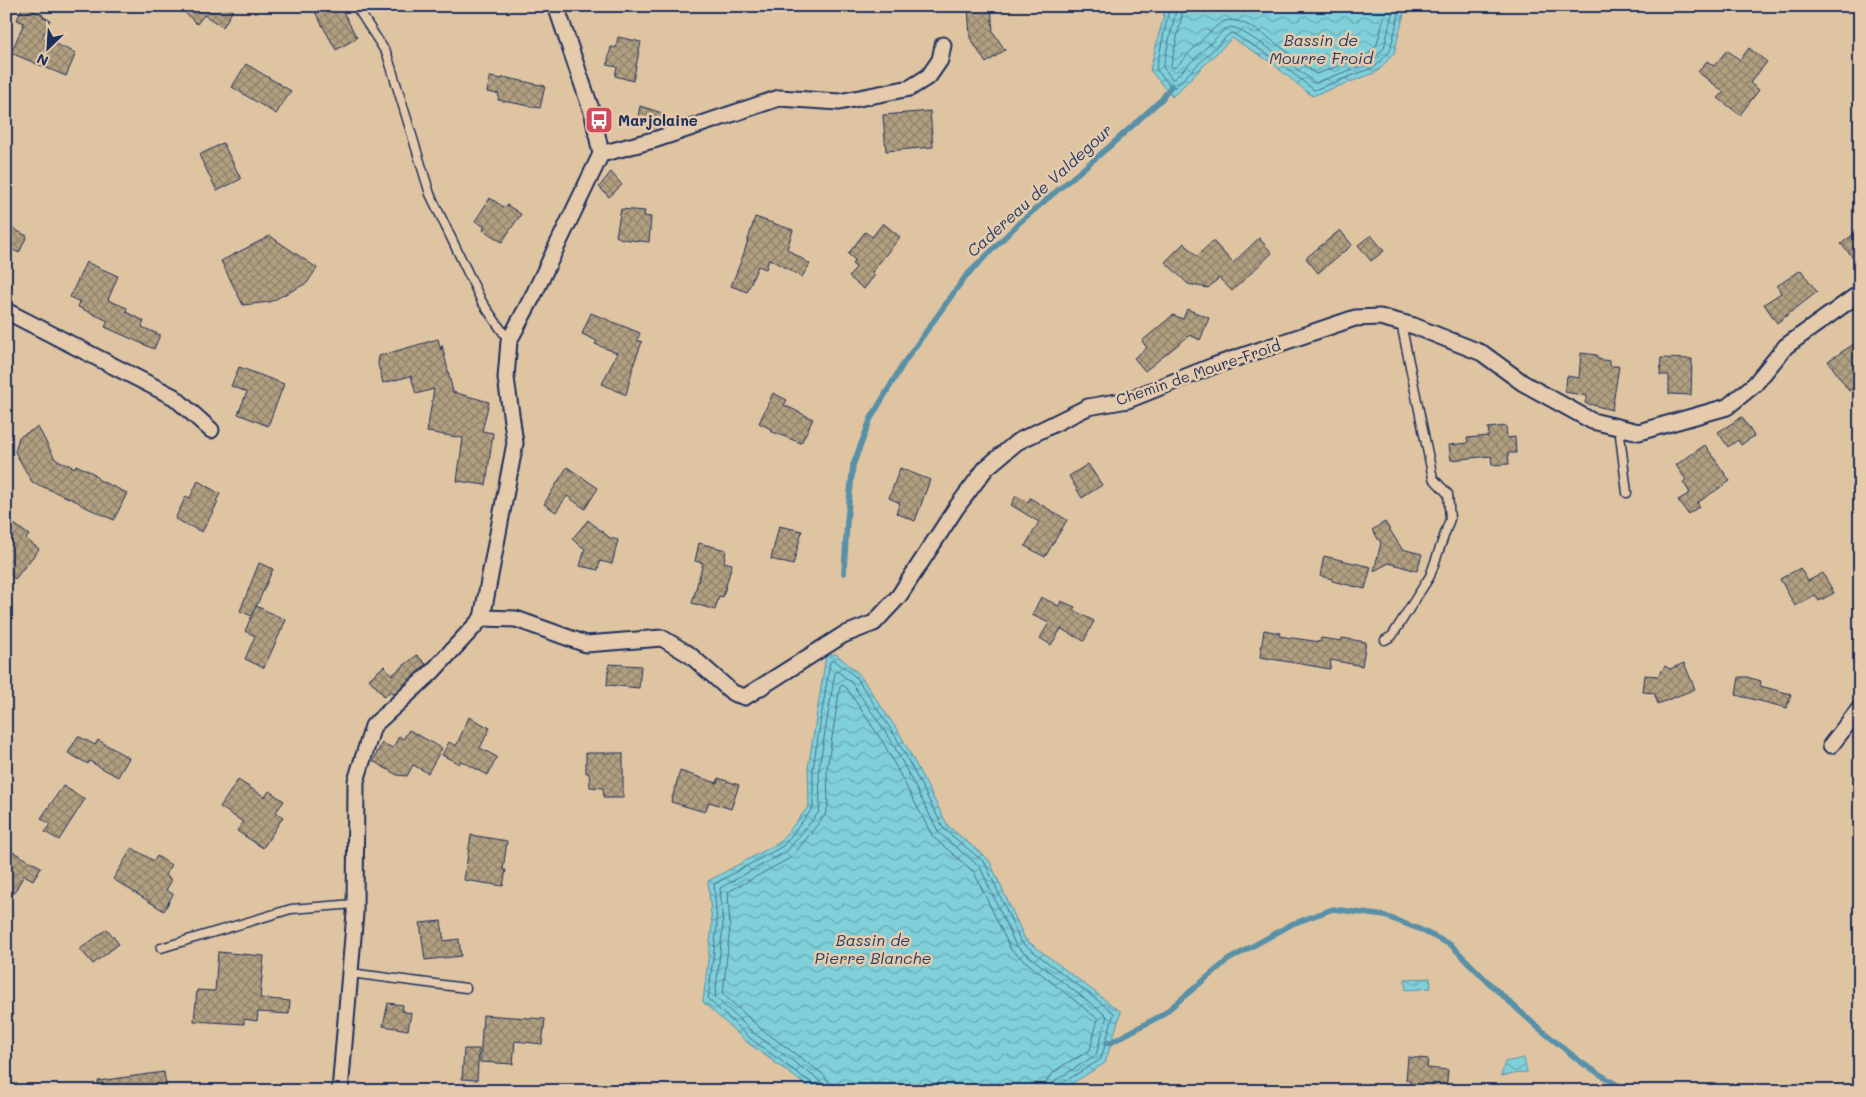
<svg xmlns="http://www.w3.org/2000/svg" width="1866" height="1097" viewBox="0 0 1866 1097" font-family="Mali,sans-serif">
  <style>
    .water { fill: url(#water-waves); stroke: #5890a8 }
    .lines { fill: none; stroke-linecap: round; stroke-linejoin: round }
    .shore { stroke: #436f90; stroke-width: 1 }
    .stream { stroke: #5890a8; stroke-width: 5.5 }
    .building { fill: url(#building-cross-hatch); stroke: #1b2f5e }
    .service-casing { stroke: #1b2f5e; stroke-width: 11 }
    .minor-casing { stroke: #1b2f5e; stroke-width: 19 }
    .service { stroke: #e5caac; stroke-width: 8 }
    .minor { stroke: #e5caac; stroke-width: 15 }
    .labels { text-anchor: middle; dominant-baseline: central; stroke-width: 5; stroke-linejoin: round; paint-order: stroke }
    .poi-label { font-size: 15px; font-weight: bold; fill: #1b2f5e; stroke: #e5caac; text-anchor: start }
    .street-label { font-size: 15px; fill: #1b2f5e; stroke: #e5caac }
    .water-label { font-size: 16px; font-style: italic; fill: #253f6a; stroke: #e5caac }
  </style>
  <defs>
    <pattern id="water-waves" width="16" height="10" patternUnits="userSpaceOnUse" patternTransform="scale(1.25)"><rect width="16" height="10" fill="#80d0da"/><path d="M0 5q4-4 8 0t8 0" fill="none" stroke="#68a9b4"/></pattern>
    <pattern id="building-cross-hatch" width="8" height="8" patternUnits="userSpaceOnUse" patternTransform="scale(1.25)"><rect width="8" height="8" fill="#b19f80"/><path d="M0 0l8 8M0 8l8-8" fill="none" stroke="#8f826c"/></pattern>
  </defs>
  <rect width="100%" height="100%" fill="#dfc4a1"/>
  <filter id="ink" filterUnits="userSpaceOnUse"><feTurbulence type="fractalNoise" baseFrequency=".02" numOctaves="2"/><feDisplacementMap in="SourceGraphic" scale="10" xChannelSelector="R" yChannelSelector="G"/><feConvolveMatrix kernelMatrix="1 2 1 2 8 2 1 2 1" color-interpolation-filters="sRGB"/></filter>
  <g filter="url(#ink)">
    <g class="water">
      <path d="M1166,6H1406L1394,53L1377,72L1312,96L1269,61L1232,38L1172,97L1150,70Z"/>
      <path d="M836,654L859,674L900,734L948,826L989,860L1025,939L1121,1012L1105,1063L1060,1091H814L748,1043L703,1002L712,925L708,881L780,842L809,806L808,768L826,656Z"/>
      <path d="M1430,978L1431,988L1406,990L1405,979Z"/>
      <path d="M1524,1058L1527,1072L1501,1076L1505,1062Z"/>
    </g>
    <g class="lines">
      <g class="shore">
        <path d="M1170,6L1156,69L1172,88L1175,87L1228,35L1232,33L1272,57L1314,90L1375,67L1390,51L1401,6"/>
        <path d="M1177,6L1163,67L1172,79L1175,78L1224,30L1231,27L1238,29L1275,52L1315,83L1371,62L1384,48L1394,6"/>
        <path d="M1184,6L1171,65L1173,68L1176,67C1187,56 1210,29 1223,22C1245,10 1297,63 1316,74L1367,56L1377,44L1387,6"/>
        <path d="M817,1091L814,1085L751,1039L708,999L717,926L714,884L783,846L813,808V768L830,662L834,660L856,677L896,737L944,829L985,863L1021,942L1114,1013L1101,1059L1061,1084L1058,1091"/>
        <path d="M823,1091L822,1085L819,1080L755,1034L715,997L723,926L720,888L787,851L819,812L820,806L819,768L835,673L837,671L851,682L891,740L939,833L980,867L1016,946L1107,1016L1096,1055L1056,1080L1052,1085V1091"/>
        <path d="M830,1091L829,1083L824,1075L760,1028L723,994L730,927L728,892L792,857L825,815L828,806L827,769L840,687L842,685L846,687L884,744L933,837L974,872L1011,950L1098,1019L1090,1050C1074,1061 1045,1069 1044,1091"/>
      </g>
      <g class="stream">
        <path d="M844,573L847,521L853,465L871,418L905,361L965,277L1020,222L1110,146L1162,99L1171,86"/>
        <path d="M1107,1043H1110L1162,1015L1228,960L1292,924L1333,909L1385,916L1419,929L1451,945L1492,986L1535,1025L1582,1063L1627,1091"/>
      </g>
    </g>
    <g class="building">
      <path d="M23,6L43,15V17L50,20L42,38L76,53L66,76L11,53L24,23L17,20Z"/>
      <path d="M178,6H221L233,10L223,27L204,15L197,24Z"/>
      <path d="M327,6H340L357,38L336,50L315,12Z"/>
      <path d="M968,6H991L993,32L1005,50L986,63L970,38Z"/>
      <path d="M618,37L641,42L633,81L615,76L617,67L607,65L611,47L616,48Z"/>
      <path d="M1749,48L1767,62L1750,83L1759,90L1740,115L1718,98L1724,92L1698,72L1707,61L1714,66L1727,50L1740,60Z"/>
      <path d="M246,64L291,91L276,114L232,87Z"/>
      <path d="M490,77L503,79V77L545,86L540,108L498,100L499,94L487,92Z"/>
      <path d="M640,106L662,113L656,128L637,122Z"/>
      <path d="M930,111L933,147L886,151L883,115Z"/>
      <path d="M223,143L241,179L217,191L199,155Z"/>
      <path d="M611,172L622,185L609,197L599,187Z"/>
      <path d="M490,198L505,208L507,205L521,214L502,242L483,230L485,227L475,221Z"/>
      <path d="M621,209L645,211L644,216L651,217L649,242L622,239L616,236Z"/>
      <path d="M755,217L793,230L787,249L810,264L802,277L769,259L766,269L758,266L747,292L731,286L743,256Z"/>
      <path d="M883,223L900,237L872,272L875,275L864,289L849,277L856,267L852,264L855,260L848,254L865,232L872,237Z"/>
      <path d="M6,225L27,236L19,253L6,246Z"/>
      <path d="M1860,229V265L1841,244Z"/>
      <path d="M1340,230L1352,245L1318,273L1306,258Z"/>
      <path d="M1371,235L1384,251L1371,261L1358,245Z"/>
      <path d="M270,236L317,268L307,283L270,302L243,305L221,261Z"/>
      <path d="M1259,238L1272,253L1232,291L1219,278L1208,288L1188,284L1165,262L1184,243L1197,256L1213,241L1233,263Z"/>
      <path d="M86,262L118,276L108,300L127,308L126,312L144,321L142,327L160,335L154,349L105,327L108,321L78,307L80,302L70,297Z"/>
      <path d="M1801,270L1817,292L1777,323L1764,304L1781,293L1777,286Z"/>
      <path d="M1187,309L1209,318L1200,340L1190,335L1145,371L1134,358L1147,348L1142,341L1173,315L1183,319Z"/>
      <path d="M591,313L640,333L637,340L642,342L634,363L626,395L602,384L617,353L595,344L597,341L582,334Z"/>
      <path d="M438,339L441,350L442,345L453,392L489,402L482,431L493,433L486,485L457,481L463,438L427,432L434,389L416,394L411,376L383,383L378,364L379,356Z"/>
      <path d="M1860,340V384L1849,391L1828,361Z"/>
      <path d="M1581,353L1597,355V359L1610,361V366H1619L1612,410L1585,403L1587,396L1565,392L1567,376L1579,378Z"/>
      <path d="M1661,358L1692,359L1691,395L1669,394V375H1660Z"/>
      <path d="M239,367L284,384L268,426L238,414L247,392L231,386Z"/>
      <path d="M773,393L787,400L784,405L813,419L801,443L770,431L771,429L759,423Z"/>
      <path d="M1742,417L1754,436L1741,445L1738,440L1728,447L1718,432Z"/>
      <path d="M1506,426L1507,438L1515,437L1516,453H1508L1509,464L1492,465L1491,456L1451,460L1449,445L1468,443L1467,438L1489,436L1488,428Z"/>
      <path d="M38,427L55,459L75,468L76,465L93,473L99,480L127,493L114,520L81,505L78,502L32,482L15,452L19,437Z"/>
      <path d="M1705,445L1730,481L1697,503L1700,506L1688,514L1678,500L1690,493L1683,482L1686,480L1676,465Z"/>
      <path d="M1088,464L1102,485L1082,498L1069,476Z"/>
      <path d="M567,467L598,488L585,509L567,496L556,512L544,504Z"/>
      <path d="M900,468L930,480L915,521L896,513L900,503L889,498Z"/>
      <path d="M198,481L220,494L216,501L218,502L202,532L175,519L186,496L190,498Z"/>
      <path d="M1016,496L1028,502L1030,498L1067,520L1045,557L1025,546L1039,522L1011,505Z"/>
      <path d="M6,518L29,535L26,539L39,549L15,579L6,572Z"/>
      <path d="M588,520L610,538L618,540L612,564L600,561L598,570L580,566L585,549L572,539Z"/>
      <path d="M1385,522L1402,549L1422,554L1417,571L1389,563L1374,571L1381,543L1372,530Z"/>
      <path d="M779,526L802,531L793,565L771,559Z"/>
      <path d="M699,543L726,550L724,562L732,564L723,597L719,596L715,610L692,603L703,563L695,561Z"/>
      <path d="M1324,556L1371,567L1365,589L1332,581V579L1320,576Z"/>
      <path d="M259,563L273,569L252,616L240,611Z"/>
      <path d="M1800,568L1808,581L1823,573L1834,593L1819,601L1815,595L1795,606L1780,579Z"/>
      <path d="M1041,597L1059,606L1061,601L1075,607L1073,610L1094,621L1084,641L1061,629L1051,645L1040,638L1049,623L1032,615Z"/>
      <path d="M256,606L286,620L264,668L245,659L255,636L245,631Z"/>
      <path d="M1264,630L1280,633L1279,636L1320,642L1321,638L1342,641V638L1366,642L1362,666L1331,660L1330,669L1260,657Z"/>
      <path d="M417,655L426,664L393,694L391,691L385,697L369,679L384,666L392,675Z"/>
      <path d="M1684,663L1695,689L1658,704L1654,693L1643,692L1645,675L1658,676L1665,666L1670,669Z"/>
      <path d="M609,664L641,666L639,688L607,685Z"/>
      <path d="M1739,677H1747L1761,681L1760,686L1791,694L1787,708L1736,695Z"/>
      <path d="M469,717L490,728L480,748L497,757L488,775L461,761L459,764L442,755L449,742L456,746Z"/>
      <path d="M409,730L442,748L428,773L413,765L407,776L397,775L373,761L382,743L393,748L399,736L403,739Z"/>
      <path d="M78,736L95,745L98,740L129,758L118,777L89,761L88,764L68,753Z"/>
      <path d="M586,753H623V798H604L603,788L590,787L589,773H586Z"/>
      <path d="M680,771L717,783L718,778L739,785L731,809L709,802L705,812L671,802Z"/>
      <path d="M238,780L265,797L269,791L284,801L276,812L283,817L263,848L237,831L243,822L220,807Z"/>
      <path d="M63,786L85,799L59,840L45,832L50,824L41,818Z"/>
      <path d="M471,835L507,841L503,870H506L503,886L464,880Z"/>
      <path d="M132,848L154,861L157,856L171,865L165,875L172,880L166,890L173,894L164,911L113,879Z"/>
      <path d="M13,852L41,867L33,880L24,875L6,907V864Z"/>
      <path d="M441,921L444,941L459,939L461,956L425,960L420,923Z"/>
      <path d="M107,929L119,944L93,964L80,949Z"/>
      <path d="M218,952L264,956L260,998L290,1001L289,1014L258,1012L257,1021L244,1019V1024L194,1021L197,990L215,991Z"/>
      <path d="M388,1003L403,1005L402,1011L411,1013L408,1030L383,1026Z"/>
      <path d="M483,1015L545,1019L542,1044L515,1041L513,1064L480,1062Z"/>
      <path d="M464,1049H479L477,1080L462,1079Z"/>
      <path d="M1408,1057L1428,1059L1427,1068L1448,1070L1446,1091H1409L1410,1081L1406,1080Z"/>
      <path d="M164,1072L167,1091H99L98,1081Z"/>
    </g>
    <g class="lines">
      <defs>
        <g id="service">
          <path d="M356,6L387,54L430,194L482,302L509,341"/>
          <path d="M1619,427L1627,493"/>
          <path d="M1385,640L1392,636L1430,576L1450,519L1448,494L1433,478L1401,323"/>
          <path d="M161,948L291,909L355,904"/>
          <path d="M350,973L466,988"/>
        </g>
        <g id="minor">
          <path d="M556,6L593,115L601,154"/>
          <path d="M6,311L174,397L211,430"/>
          <path d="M482,618L516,619L586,644L662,638L690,655L733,693L745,697L843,635L874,623L899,596L956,508L986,468L1017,442L1088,407L1128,400L1213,366L1355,318L1380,317L1414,326L1482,353L1523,383L1592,421L1639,432L1727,407L1755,384L1786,346L1860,293"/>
          <path d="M1831,745L1860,708"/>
          <path d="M340,1091L355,913L356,781L373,726L432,672L482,618L515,443L506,378L509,341L534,294L601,154L657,139L779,98L839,102L910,88L929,76L940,60L943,45"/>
        </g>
      </defs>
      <use href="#service" class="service-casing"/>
      <use href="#minor" class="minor-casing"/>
      <use href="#service" class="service"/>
      <use href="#minor" class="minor"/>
    </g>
  </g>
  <defs>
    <symbol id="bus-square" viewBox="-11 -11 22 22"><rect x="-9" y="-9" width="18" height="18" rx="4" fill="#d1495b" stroke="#e5caac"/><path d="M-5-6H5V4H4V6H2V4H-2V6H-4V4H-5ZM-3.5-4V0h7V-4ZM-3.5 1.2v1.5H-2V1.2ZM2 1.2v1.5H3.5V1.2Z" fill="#fff"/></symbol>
  </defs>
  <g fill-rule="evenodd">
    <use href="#bus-square" x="583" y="104" width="32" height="32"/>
  </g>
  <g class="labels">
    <g class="poi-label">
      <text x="618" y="120">Marjolaine</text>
    </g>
    <g class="street-label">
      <text transform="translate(1198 372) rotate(-19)">Chemin de Moure-Froid</text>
    </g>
    <g class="water-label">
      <text x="1321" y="39">Bassin de<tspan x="1321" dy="18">Mourre Froid</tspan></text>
      <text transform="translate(1039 190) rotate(-42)">Cadereau de Valdegour</text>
      <text x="873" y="939">Bassin de<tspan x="873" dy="18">Pierre Blanche</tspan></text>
    </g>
  </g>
  <rect width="1866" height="1097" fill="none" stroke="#e5caac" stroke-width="25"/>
  <rect x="12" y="12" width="1841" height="1072" fill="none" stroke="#1b2f5e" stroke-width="2" filter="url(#ink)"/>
  <g transform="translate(48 48) rotate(205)" stroke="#e5caac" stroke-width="4" paint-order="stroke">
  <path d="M0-4L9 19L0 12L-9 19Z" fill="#1b2f5e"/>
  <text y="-8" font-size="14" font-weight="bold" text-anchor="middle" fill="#1b2f5e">N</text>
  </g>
</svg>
